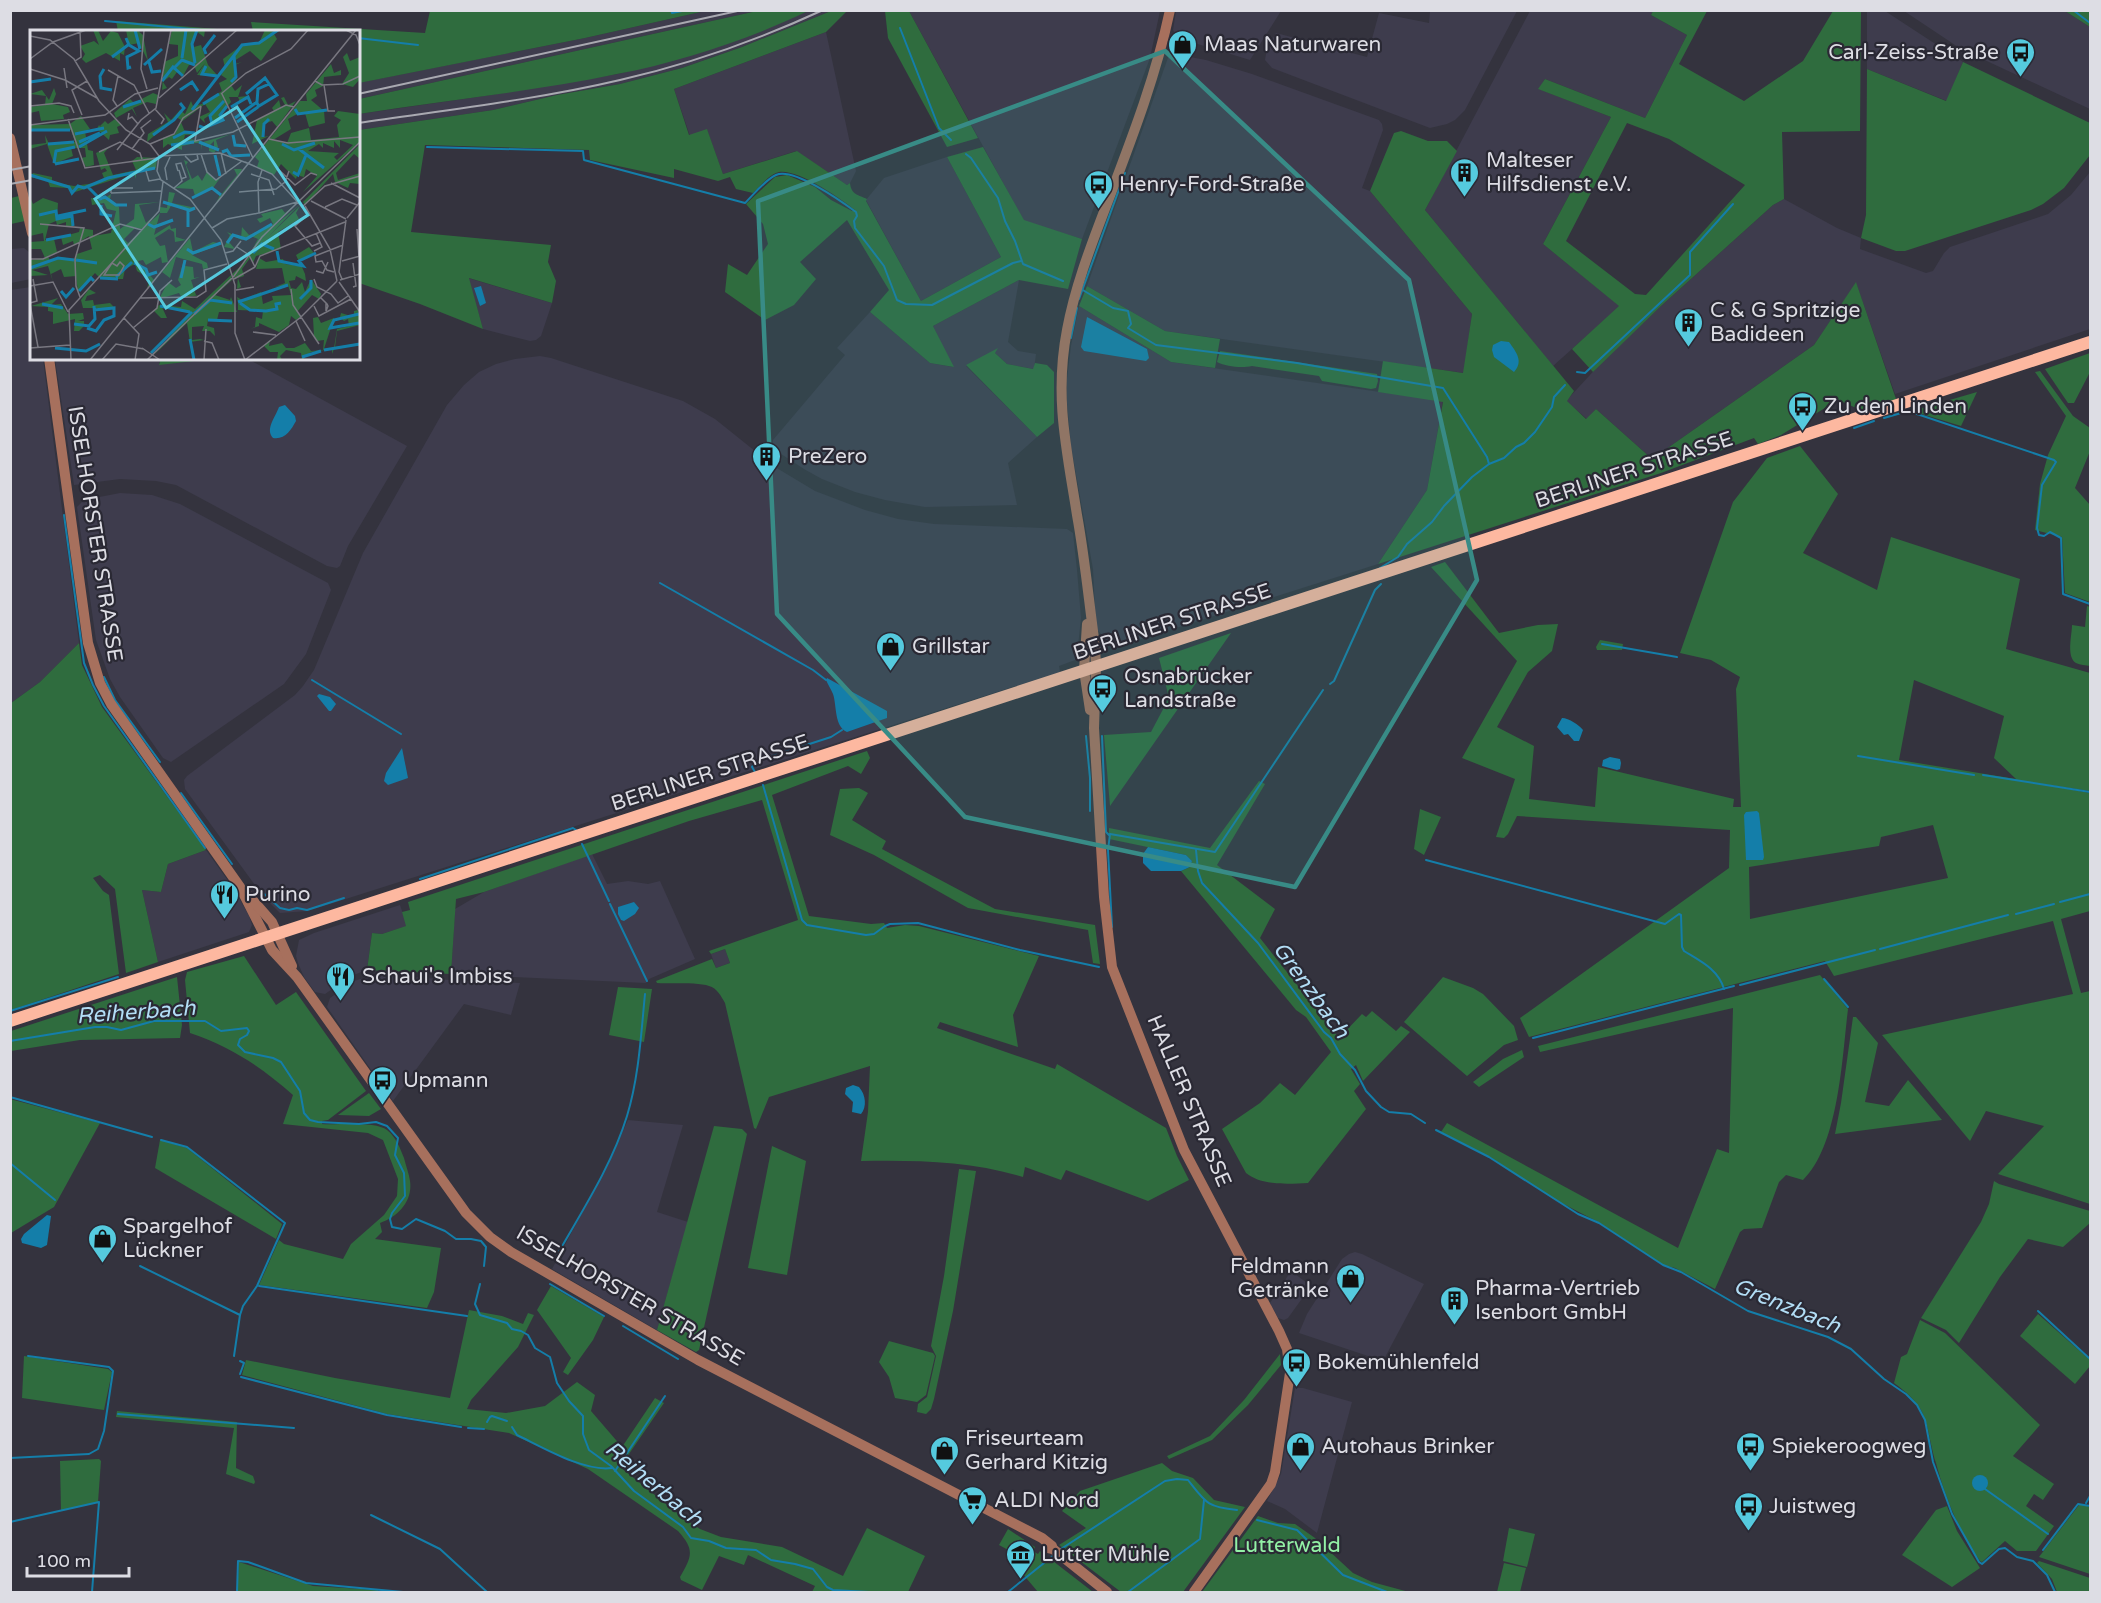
<svg xmlns="http://www.w3.org/2000/svg" width="2101" height="1603" viewBox="0 0 2101 1603" font-family="'Varela Round',sans-serif">
  <style>
    .built { fill: #3e3c4d }
    .green { fill: #2f6c3e; fill-rule: evenodd }
    .water { fill: #147ea9 }
    .lines { fill: none; stroke-linecap: round; stroke-linejoin: round }
    .stream { stroke: #147ea9; stroke-width: 2 }
    .minor { stroke: #a7705d; stroke-width: 10 }
    .major { stroke: #fdb8a0; stroke-width: 12 }
    .rail { stroke: #a9a9b1; stroke-width: 2 }
    .marked { fill: #388b86; fill-opacity: 0.2; stroke: #388b86; stroke-width: 4.5; stroke-linejoin: round }
    .labels { text-anchor: middle; dominant-baseline: central; stroke-width: 4.5; stroke-linejoin: round; paint-order: stroke }
    .poi-label { font-size: 21px; fill: #dddde4; stroke: #2a2934; text-anchor: start }
    .street-label { font-size: 21px; fill: #dddde4; stroke: #2a2934 }
    .park-label { font-size: 21px; fill: #93f2a6; stroke: #2a2934 }
    .water-label { font-size: 22px; font-style: italic; fill: #b2ddf5; stroke: #2a2934 }
    .inset-river { fill: none; stroke: #147ea9; stroke-width: 3 }
    .inset-road { fill: none; stroke: #787780; stroke-width: 1.5 }
    .view { fill: #55cade; fill-opacity: 0.15; stroke: #55cade; stroke-width: 3 }
    .inset-edge { fill: none; stroke: #dddde4; stroke-width: 3 }
  </style>
  <rect width="100%" height="100%" fill="#34333e"/>
  <g class="built">
    <path d="M705,11H757L359,99L358,83L585,38Z"/>
    <path d="M808,11H831L742,47L682,68L620,84L557,95L493,110L359,130V114L491,95L618,74L680,58L791,18Z"/>
    <path d="M909,11H1160L1150,58L1082,239L1024,221Z"/>
    <path d="M1176,11V10L1281,11L1250,60L1178,38L1173,30Z"/>
    <path d="M1430,11H1517L1465,110L1455,120L1447,124L1430,128L1272,68L1265,60L1267,48L1276,33L1367,57L1379,13L1429,23Z"/>
    <path d="M1530,11H1653L1651,15L1687,35L1645,118L1545,79L1539,89L1611,117L1543,244L1620,306L1553,366L1425,210Z"/>
    <path d="M1867,11H1885L1963,62L1947,101L1867,69Z"/>
    <path d="M1904,11H2065L2090,27V109L1961,49Z"/>
    <path d="M826,32L856,171L850,183L847,185L796,151L723,174L707,130L690,136L674,89Z"/>
    <path d="M1174,54L1206,60L1252,74L1379,120L1382,124L1383,130L1362,188L1370,191L1472,314L1464,373L1165,331L1087,286L1169,55Z"/>
    <path d="M947,157L1001,257L921,301L866,200L884,178Z"/>
    <path d="M2090,172V329L1895,394L1856,283L1814,345L1652,459L1596,409L1587,419L1566,401L1601,363L1661,306L1773,205L1784,199L1837,228L1861,238L1860,249L1926,273L1933,271L1944,253L1950,247L2048,214L2071,195Z"/>
    <path d="M24,248L29,252L31,279L11,283V249Z"/>
    <path d="M468,278L552,303L541,336L536,340L530,341L483,329Z"/>
    <path d="M1019,280L1008,342L1018,351L1036,354L1034,369L1007,364L995,353L966,366L1037,437L1008,463L1017,505L925,507L885,500L855,492L822,479L804,469L772,448L773,440L845,355L837,348L870,312L930,363L953,367L933,326Z"/>
    <path d="M31,287L32,358L43,359L79,643L40,682L11,703L10,290Z"/>
    <path d="M1079,306L1171,362L1443,401L1427,490L1378,564L1113,648L1096,628L1093,569L1071,446L1067,403V379L1071,346Z"/>
    <path d="M540,356L551,358L683,401L715,419L775,467L815,491L865,510L898,519L934,524L1067,529L1073,533L1077,570L1081,618L1077,656L1075,660L1059,666L1060,672L308,911L280,913L263,896L185,789L184,780L187,776L295,695L303,686L314,670L363,553L447,405L464,385L479,372L496,364L515,359Z"/>
    <path d="M55,359H161L159,364L212,359H248L407,446L348,546L340,566L337,568L327,566L176,485L156,481L120,479L74,485Z"/>
    <path d="M120,493L152,495L180,504L328,583L331,590L306,654L284,684L171,762L163,758L120,697L110,679L96,640L77,507L84,500Z"/>
    <path d="M206,850L234,889L249,916L252,925L249,932L158,962L142,890L161,892L168,864Z"/>
    <path d="M592,854L607,884L628,881L648,884L660,881L695,959L649,979L646,983L451,974L455,909L484,892Z"/>
    <path d="M400,905L407,926L382,934L372,933L367,970L351,976L325,994L315,992L304,977L298,963L296,956L299,940L314,933Z"/>
    <path d="M725,949L730,963L716,968L711,954Z"/>
    <path d="M392,975L450,980L520,983L511,1015L464,1004L393,1101L327,1007L330,998L354,981L370,976Z"/>
    <path d="M628,1120L683,1125L657,1212L688,1222L657,1330L552,1269L608,1165Z"/>
    <path d="M1355,1252L1362,1254L1424,1284L1383,1361L1299,1333L1307,1314L1342,1259L1349,1254Z"/>
    <path d="M1291,1271L1311,1286L1288,1318L1284,1320L1278,1318L1270,1303Z"/>
    <path d="M1295,1388H1303L1352,1402L1317,1533L1285,1509L1267,1501L1281,1474Z"/>
  </g>
  <g class="green">
    <path d="M430,11V10L705,11L585,38L359,83L358,32L253,31L251,22L425,33Z"/>
    <path d="M757,11H808C750,39 680,62 617,74C531,92 445,100 359,114V99Z"/>
    <path d="M831,11H847L826,32L674,89L689,135L707,129L723,174L797,151L847,185L850,183C851,195 859,195 867,199L866,201L921,301L1001,257L947,157L983,147L1024,220L1082,239L1068,289L1019,280L933,326L954,367L930,363L870,312L889,290L847,220L800,262L816,279L794,305L765,320L725,292L728,264L747,275L768,244L763,224L746,204L775,177L787,175L815,187L831,200L852,211L855,210C840,198 798,169 779,172C769,174 761,186 753,193L736,189L730,177L718,181L674,169V178L590,160L589,150L425,145L411,232L551,245L548,262L556,281L552,303L469,278L483,329L420,304L359,283V130L493,110L557,95L620,84L682,68L742,47Z"/>
    <path d="M885,11H909L978,138L947,147L888,38Z"/>
    <path d="M1653,11H1707L1679,64L1744,101L1803,61L1833,11H1861L1860,131L1782,132L1784,199L1773,205L1661,306L1593,372L1572,349L1619,306L1543,244L1611,117L1538,89L1545,79L1645,118L1687,35L1651,15ZM1627,123L1669,139L1745,185L1646,295L1635,294L1566,241Z"/>
    <path d="M2065,11H2090V27Z"/>
    <path d="M116,21L243,31H118Z"/>
    <path d="M1963,62L2090,123V155L2064,188L2043,204L2031,210L1905,251H1896L1861,238L1866,215L1867,69L1946,101Z"/>
    <path d="M1401,131L1428,141H1447L1457,151L1425,210L1574,391L1567,401L1586,419L1596,409L1652,459L1814,345L1856,282L1896,399L1863,411L1838,400L1781,435L1758,444L1754,438L1661,473L1378,564L1427,490L1443,402L1378,392L1383,361L1463,373L1472,314L1370,191L1394,133Z"/>
    <path d="M19,196L25,221L11,224V198Z"/>
    <path d="M1087,286L1165,331L1220,339L1215,368L1171,362L1079,306Z"/>
    <path d="M998,348L995,353L1007,364L1033,369L1035,363L1047,365L1054,372V423L1037,437L966,365Z"/>
    <path d="M1220,351L1377,374L1378,381L1376,388L1371,389L1322,381L1319,376L1252,366C1242,368 1227,367 1217,362Z"/>
    <path d="M2090,353V372L2074,403H2068L2045,369Z"/>
    <path d="M161,358H212V359L159,365Z"/>
    <path d="M2040,371L2073,416L2090,428V451L2075,488L2090,505V602L2065,593L2062,537L2035,530L2040,484L2048,455L2066,416L2035,372Z"/>
    <path d="M1977,392L1961,426L1912,411Z"/>
    <path d="M1800,446L1838,494L1803,553L1877,590L1891,537L2020,579L2006,649L2090,673V791L2035,783L2090,793V911L2061,919L2081,993L2090,991V1204L1998,1174L2044,1126L1986,1111L1970,1141L1882,1035L2073,994L2053,921L1834,976L1825,961L1529,1037L1520,1018L1729,868L1730,830L1517,816L1508,834L1504,838L1496,837L1515,779L1462,758L1517,661L1431,567L1445,562L1499,633L1538,625L1558,624L1552,651L1528,672L1497,727L1534,746L1529,799L1595,807L1598,767L1734,799L1733,807H1741L1736,689L1740,677L1711,660L1680,653L1733,502L1767,458ZM1914,680L2004,716L1994,758L2016,779L1899,760ZM1933,825L1948,878L1750,919L1749,867L1879,846L1881,837Z"/>
    <path d="M2087,606L2090,607V666C2086,665 2080,665 2076,663C2066,657 2072,635 2072,625L2085,627Z"/>
    <path d="M1231,633L1110,806L1104,735L1151,732L1169,698L1159,658Z"/>
    <path d="M1600,640L1623,644L1622,650H1597L1596,647Z"/>
    <path d="M79,643L82,665L102,707L206,850L168,864L161,892L142,890L158,962L126,973L115,889L100,875L93,878L103,891L109,895L119,974L11,1010V703L40,682Z"/>
    <path d="M867,751L870,758L861,774L848,766L772,795L809,916L871,924L884,923L887,928L905,925L919,926L1039,956L1013,1015L1018,1047L940,1022L937,1028L1055,1069L1057,1064L1166,1128L1177,1156L1189,1180L1148,1201L1066,1170L1061,1180L1025,1167L1023,1177C971,1161 915,1160 861,1161L868,1112L870,1066L769,1097L756,1129L754,1128L725,1003C721,996 717,988 709,986C698,982 670,984 657,983L656,981L712,959L716,968L730,963L725,949L711,954L709,951L798,920L762,800L689,821L484,892L456,899L451,974L367,970L372,933L382,934L406,926L402,912L410,910L408,902Z"/>
    <path d="M1259,781L1265,784L1217,865L1275,909L1260,938L1339,1038L1362,1014L1366,1017L1372,1011L1396,1031L1401,1026L1410,1032L1363,1081L1356,1065L1351,1069L1360,1084L1354,1091L1366,1109L1308,1183C1288,1184 1262,1186 1246,1173L1222,1129L1260,1103L1280,1083L1295,1095L1331,1052L1306,1017L1296,1010L1181,871L1190,867L1192,861L1186,855L1109,839V828L1210,848Z"/>
    <path d="M859,788L868,793L852,820L886,841L882,849L995,909L1095,925L1100,964L1093,963L1088,930L968,908L874,855L830,835L840,789Z"/>
    <path d="M1420,809L1441,817L1424,855L1414,849Z"/>
    <path d="M244,956L276,1005L296,992L366,1091L328,1120L322,1121V1124C338,1125 376,1121 387,1130C396,1137 400,1148 404,1158C406,1166 409,1174 410,1181C413,1201 398,1217 380,1223L382,1232L375,1239L441,1248L434,1292L427,1308L259,1285L279,1240L284,1244L343,1259L351,1244L384,1215L397,1196L398,1179L383,1140L368,1133L283,1124L293,1095C260,1066 231,1047 190,1033L185,980L187,972Z"/>
    <path d="M1820,975L1848,1009C1842,1058 1839,1145 1803,1180L1786,1175L1779,1182L1762,1228L1744,1229L1740,1232L1715,1289L1675,1268L1663,1265L1600,1223L1552,1198L1490,1157L1441,1132L1447,1123L1678,1248L1717,1149L1729,1153L1733,1008L1540,1052L1538,1046Z"/>
    <path d="M177,977L182,1025L180,1038L80,1040L11,1051V1031Z"/>
    <path d="M1443,977L1473,988L1483,994L1514,1026L1518,1040L1504,1045L1467,1076L1404,1022Z"/>
    <path d="M618,987L652,989L644,1042L609,1035Z"/>
    <path d="M1853,1017H1856L1878,1043L1865,1102L1889,1106L1908,1080L1942,1120L1835,1134L1841,1103Z"/>
    <path d="M1522,1050L1524,1057L1479,1087L1473,1082L1503,1059Z"/>
    <path d="M369,1093L381,1109L369,1116L338,1115Z"/>
    <path d="M10,1099L100,1123L54,1207L11,1233Z"/>
    <path d="M714,1126L742,1129L747,1134L699,1350L696,1352L657,1330Z"/>
    <path d="M160,1140L187,1148L282,1224L276,1239L155,1168Z"/>
    <path d="M772,1146L806,1161L787,1275L748,1268Z"/>
    <path d="M959,1169L976,1171L953,1311L934,1399L931,1409L926,1414L917,1412L918,1404L927,1397L936,1356L931,1346L944,1276Z"/>
    <path d="M1994,1181L1999,1184L2090,1211V1223L2063,1247L2028,1239L2000,1277L1959,1343L1946,1330L1921,1318L1981,1222L1989,1204Z"/>
    <path d="M551,1286L604,1317L593,1340L568,1375L563,1372L571,1358L537,1310Z"/>
    <path d="M469,1310L502,1316L523,1324L528,1313L534,1315L518,1347L471,1400L467,1409L506,1413L545,1406L577,1382L595,1395L591,1411L622,1447L655,1398L664,1403L620,1467L686,1520L700,1529L721,1537L782,1547L843,1576L867,1528L925,1556L908,1592H812L815,1586L748,1555L744,1565L719,1556L702,1590L681,1580L680,1577C692,1556 695,1550 678,1531L588,1469L509,1433L387,1414L242,1375L246,1360L335,1378L450,1398Z"/>
    <path d="M2038,1314L2090,1360V1366L2075,1384L2020,1336Z"/>
    <path d="M1920,1320L1945,1333L2040,1425L2013,1456L2054,1484L2043,1500L2034,1494L2026,1506L2054,1526L2036,1551H2017L2005,1541L1982,1562L1980,1561C1959,1532 1945,1497 1936,1463C1924,1422 1932,1411 1894,1383L1901,1357L1907,1354Z"/>
    <path d="M889,1341L933,1353L935,1356L926,1395L917,1402L895,1398L889,1377L879,1362Z"/>
    <path d="M1280,1354L1281,1365L1248,1405L1212,1440L1169,1459L1167,1456L1210,1436L1244,1400Z"/>
    <path d="M24,1356L108,1369L112,1372L104,1410L22,1398Z"/>
    <path d="M117,1411L237,1422L236,1468L253,1476L255,1482L254,1484L226,1474L234,1428L116,1417Z"/>
    <path d="M99,1459L101,1461L98,1502L61,1511L60,1461Z"/>
    <path d="M1162,1463L1172,1471L1193,1478L1214,1500L1245,1507L1183,1592H1121L1059,1545L1086,1528L1062,1511L1080,1491Z"/>
    <path d="M2079,1505H2086L2090,1508V1574L2039,1557Z"/>
    <path d="M1947,1506L1957,1531L1980,1568L1952,1587L1902,1555L1936,1510Z"/>
    <path d="M1258,1516L1278,1523L1295,1524L1315,1538L1353,1573L1372,1582L1409,1592H1202Z"/>
    <path d="M1509,1528L1535,1534L1527,1567L1503,1561Z"/>
    <path d="M1008,1529L1035,1547L1033,1551L1038,1554L1040,1551L1093,1592H1038L1016,1566L1012,1552L999,1545Z"/>
    <path d="M2039,1561L2090,1578V1592H2057L2052,1579L2037,1563Z"/>
    <path d="M239,1562L313,1586L378,1590V1592H237Z"/>
    <path d="M1504,1563L1526,1568L1520,1592H1497Z"/>
  </g>
  <g class="water">
    <path d="M481,286L486,303L480,306L474,288Z"/>
    <path d="M1087,317L1147,349L1149,358L1146,361L1084,351L1081,347Z"/>
    <path d="M1501,341L1509,342C1516,352 1524,361 1514,372L1494,357L1492,350L1493,345Z"/>
    <path d="M285,405L295,416L296,421C291,430 285,440 273,438C265,429 275,418 279,407Z"/>
    <path d="M827,678L887,711V718L847,732C834,726 837,706 833,694C831,689 828,685 826,680Z"/>
    <path d="M319,694L330,697L336,704L331,711H329L317,696Z"/>
    <path d="M1562,718C1569,718 1579,725 1583,730L1579,741H1574L1568,734L1564,735L1557,727Z"/>
    <path d="M402,748L408,778L388,785L384,781L386,773Z"/>
    <path d="M1610,757L1620,759L1621,763L1620,769L1617,770L1602,766L1603,760Z"/>
    <path d="M1757,811L1759,813L1764,857L1763,860H1746L1744,815L1746,812Z"/>
    <path d="M1148,847L1186,855L1192,861L1190,867L1181,871H1151L1143,863V854Z"/>
    <path d="M634,902L639,908L635,914L624,921L621,920L618,914V907Z"/>
    <path d="M853,1085L859,1087C866,1095 867,1107 861,1114L852,1112L853,1102L845,1094L846,1088Z"/>
    <path d="M47,1215L51,1216L47,1245L41,1248L22,1243L21,1239L24,1234Z"/>
    <circle cx="1980" cy="1483" r="8"/>
  </g>
  <g class="lines">
    <g class="stream">
      <path d="M671,10L672,13L687,10"/>
      <path d="M2073,10L2090,23"/>
      <path d="M105,21L223,32"/>
      <path d="M900,28L939,128L951,140"/>
      <path d="M358,38L418,45"/>
      <path d="M427,147L583,151L584,160L745,203C754,194 765,180 776,175C793,167 841,201 856,212L857,216L854,221L855,228L884,266L897,300L906,304L932,305L1013,263L1021,261"/>
      <path d="M966,154L971,158L998,198L1005,221L1015,241L1023,264L1063,281"/>
      <path d="M1081,289L1113,308L1128,311L1131,324L1128,328L1156,345L1297,363L1443,388L1487,457L1489,464"/>
      <path d="M1079,299L1125,173"/>
      <path d="M1071,338L1077,308"/>
      <path d="M1577,372L1585,373L1690,275V252L1733,204"/>
      <path d="M1884,418L1908,411L2054,460L2056,462L2042,485L2037,528L2039,535L2044,536L2050,532L2061,538L2063,594L2090,604"/>
      <path d="M1854,428L1874,421"/>
      <path d="M64,515L84,663L93,685L104,706L205,848"/>
      <path d="M1380,568L1398,557L1407,544L1432,522L1444,506L1472,477L1489,464L1504,458L1516,447L1524,443L1535,432L1552,407L1554,397L1565,385"/>
      <path d="M660,583L813,670L826,680"/>
      <path d="M1602,644L1677,657"/>
      <path d="M104,677L115,700L160,762"/>
      <path d="M312,680L401,734"/>
      <path d="M1330,684L1334,681L1375,590L1381,584"/>
      <path d="M1086,736L1090,778V811"/>
      <path d="M1102,736L1106,832L1109,835"/>
      <path d="M1858,756L1974,775"/>
      <path d="M755,772L752,767L757,761L831,737L842,730"/>
      <path d="M1983,775L2090,792"/>
      <path d="M763,785L802,920L807,925L866,935L874,934L885,926L890,924L918,923L1020,950L1099,967"/>
      <path d="M181,793L232,864"/>
      <path d="M582,844L609,901"/>
      <path d="M1196,850L1198,871L1202,883L1258,943L1324,1032L1331,1038L1340,1054L1355,1070L1366,1091L1381,1107L1389,1112L1411,1114L1425,1123"/>
      <path d="M1426,860L1665,924L1679,914L1681,915L1682,947L1684,951C1700,961 1718,969 1724,989"/>
      <path d="M420,879L573,828L576,830"/>
      <path d="M261,891L280,908L289,910L297,908L307,910L344,898"/>
      <path d="M2060,902L2090,894"/>
      <path d="M610,904L647,981"/>
      <path d="M2016,914L2054,904"/>
      <path d="M1112,927L1108,850L1110,834L1215,852L1323,690"/>
      <path d="M1880,949L2008,915"/>
      <path d="M1824,979L1848,1007"/>
      <path d="M1740,985L1875,950"/>
      <path d="M10,1011L118,977"/>
      <path d="M1533,1038L1734,986"/>
      <path d="M10,1041L95,1027H107L121,1030L154,1021H205L221,1031L247,1028L249,1031L247,1035L240,1039L238,1045L245,1052L273,1058L281,1062L300,1091L304,1113L310,1120L318,1122L359,1124L376,1122L387,1126L398,1138L395,1155L404,1173L405,1196L392,1213L390,1219L392,1227L402,1229L416,1219L445,1231L456,1239H471L481,1241L486,1247L484,1266"/>
      <path d="M10,1097L152,1137"/>
      <path d="M1436,1130L1489,1157L1578,1214L1599,1223L1663,1265L1681,1272L1748,1311L1828,1337L1851,1349L1884,1379L1906,1394L1917,1405L1925,1420L1933,1462L1952,1514L1979,1562L1982,1564L1999,1549L2005,1548L2017,1557L2033,1561L2047,1575L2055,1592"/>
      <path d="M161,1140L187,1147L285,1223L257,1286L243,1306L240,1315L234,1356"/>
      <path d="M10,1163L55,1200"/>
      <path d="M557,1255C582,1211 612,1165 627,1116C639,1077 641,1034 645,994"/>
      <path d="M140,1266L240,1315"/>
      <path d="M480,1284L475,1304L480,1315L507,1323L512,1329L521,1331L528,1335L535,1348L550,1357L557,1383L569,1401L583,1416V1434L589,1450L611,1466L634,1491L683,1527L691,1538L709,1541L726,1548L756,1550L771,1560L795,1564L813,1569L827,1587L833,1590L869,1592"/>
      <path d="M550,1284L604,1316"/>
      <path d="M259,1286L467,1316"/>
      <path d="M2038,1311L2090,1359"/>
      <path d="M623,1326L678,1359"/>
      <path d="M240,1361L244,1363L240,1374"/>
      <path d="M241,1377L387,1415L461,1427"/>
      <path d="M118,1414L294,1428"/>
      <path d="M487,1422L490,1417L492,1416L507,1421"/>
      <path d="M512,1427L517,1435C542,1447 584,1472 612,1468"/>
      <path d="M468,1428L484,1429"/>
      <path d="M10,1458L89,1454L98,1449L104,1431L113,1371L109,1367L28,1356"/>
      <path d="M615,1471L665,1396"/>
      <path d="M1985,1489L2048,1534"/>
      <path d="M2086,1503L2090,1496"/>
      <path d="M371,1515L440,1549L487,1592"/>
      <path d="M1257,1520L1297,1530L1343,1575L1387,1592"/>
      <path d="M10,1522L99,1502L92,1592"/>
      <path d="M1061,1549L1165,1481L1177,1479L1188,1480C1206,1503 1207,1507 1237,1510"/>
      <path d="M2043,1550L2078,1504L2090,1506"/>
      <path d="M237,1592L238,1561L248,1562L306,1583L403,1592"/>
      <path d="M551,1592H598"/>
      <path d="M1008,1592L1054,1555"/>
      <path d="M1128,1592L1200,1539L1204,1500"/>
    </g>
    <g class="minor">
      <path d="M1170,10C1156,76 1132,138 1108,201C1092,243 1075,286 1067,330C1054,397 1067,451 1077,515C1085,559 1089,603 1095,646L1096,666L1094,728L1104,897L1112,967L1184,1150L1279,1331L1287,1349L1290,1373L1275,1472L1271,1484L1194,1592"/>
      <path d="M10,138L32,233"/>
      <path d="M49,358L88,643L100,683L111,704L240,887L272,950L297,977L466,1213L490,1237L511,1252L698,1360L1042,1538L1052,1546L1053,1549"/>
      <path d="M1087,624L1084,670L1090,710"/>
      <path d="M249,896L272,922L292,966"/>
      <path d="M1048,1548L1053,1549L1107,1592"/>
    </g>
    <path class="major" d="M10,1021L2090,342"/>
    <g class="rail">
      <path d="M358,94L742,10"/>
      <path d="M358,123C445,110 535,100 620,80C690,64 758,40 823,10"/>
      <path d="M10,170L32,166"/>
      <path d="M10,184L32,180"/>
    </g>
  </g>
  <path class="marked" d="M1165,51L1409,280L1477,580L1295,887L965,817L777,614L758,201Z"/>
  <defs>
    <symbol id="shop-pin" viewBox="-11 -11 22 30"><path d="M0 17L-7.5 6A9.5 9.5 0 1 1 7.5 6Z" fill="#55cade" stroke="#2a2934"/><path d="M-5-2.5h2.3a2.7 3.5 0 0 1 5.4 0H5L5.5 6h-11ZM-1.5-2.5h3a1.5 2.3 0 0 0-3 0Z" fill="#111"/></symbol>
    <symbol id="bus-pin" viewBox="-11 -11 22 30"><path d="M0 17L-7.5 6A9.5 9.5 0 1 1 7.5 6Z" fill="#55cade" stroke="#2a2934"/><path d="M-5-6H5V4H4V6H2V4H-2V6H-4V4H-5ZM-3.5-4V0h7V-4ZM-3.5 1.2v1.5H-2V1.2ZM2 1.2v1.5H3.5V1.2Z" fill="#111"/></symbol>
    <symbol id="building-pin" viewBox="-11 -11 22 30"><path d="M0 17L-7.5 6A9.5 9.5 0 1 1 7.5 6Z" fill="#55cade" stroke="#2a2934"/><path d="M-4-6H4V6H1V3H-1V6H-4ZM-2.5-4.3h1.7v1.8h-1.7ZM.8-4.3h1.7v1.8H.8ZM-2.5-1h1.7V.8h-1.7ZM.8-1h1.7V.8H.8Z" fill="#111"/></symbol>
    <symbol id="restaurant-pin" viewBox="-11 -11 22 30"><path d="M0 17L-7.5 6A9.5 9.5 0 1 1 7.5 6Z" fill="#55cade" stroke="#2a2934"/><path d="M-5-6h1v4h1v-4h1v4h1v-4h1v5L-1.5 .5V6h-2V.5L-5-1ZM5-6V6H3V1.5H1.5Q1.5-4 5-6Z" fill="#111"/></symbol>
    <symbol id="supermarket-pin" viewBox="-11 -11 22 30"><path d="M0 17L-7.5 6A9.5 9.5 0 1 1 7.5 6Z" fill="#55cade" stroke="#2a2934"/><path d="M-6-5.5h2.5l.6 2H6L4.5 2H-2.5L-4.4-4H-6ZM-1.5 3.2a1.3 1.3 0 1 0 .1 0ZM3 3.2a1.3 1.3 0 1 0 .1 0Z" fill="#111"/></symbol>
    <symbol id="museum-pin" viewBox="-11 -11 22 30"><path d="M0 17L-7.5 6A9.5 9.5 0 1 1 7.5 6Z" fill="#55cade" stroke="#2a2934"/><path d="M0-6L6-3V-2H-6V-3ZM-5-1h2V3h-2ZM-1-1h2V3h-2ZM3-1h2V3H3ZM-6 4H6V6H-6Z" fill="#111"/></symbol>
  </defs>
  <g fill-rule="evenodd">
    <use href="#shop-pin" x="1166" y="28" width="33" height="45"/>
    <use href="#bus-pin" x="2004" y="36" width="33" height="45"/>
    <use href="#building-pin" x="1448" y="156" width="33" height="45"/>
    <use href="#bus-pin" x="1082" y="168" width="33" height="45"/>
    <use href="#building-pin" x="1672" y="306" width="33" height="45"/>
    <use href="#bus-pin" x="1786" y="390" width="33" height="45"/>
    <use href="#building-pin" x="750" y="440" width="33" height="45"/>
    <use href="#shop-pin" x="874" y="630" width="33" height="45"/>
    <use href="#bus-pin" x="1086" y="672" width="33" height="45"/>
    <use href="#restaurant-pin" x="208" y="878" width="33" height="45"/>
    <use href="#restaurant-pin" x="324" y="960" width="33" height="45"/>
    <use href="#bus-pin" x="366" y="1064" width="33" height="45"/>
    <use href="#shop-pin" x="86" y="1222" width="33" height="45"/>
    <use href="#shop-pin" x="1334" y="1262" width="33" height="45"/>
    <use href="#building-pin" x="1438" y="1284" width="33" height="45"/>
    <use href="#bus-pin" x="1280" y="1346" width="33" height="45"/>
    <use href="#shop-pin" x="1284" y="1430" width="33" height="45"/>
    <use href="#bus-pin" x="1734" y="1430" width="33" height="45"/>
    <use href="#shop-pin" x="928" y="1434" width="33" height="45"/>
    <use href="#supermarket-pin" x="956" y="1484" width="33" height="45"/>
    <use href="#bus-pin" x="1732" y="1490" width="33" height="45"/>
    <use href="#museum-pin" x="1004" y="1538" width="33" height="45"/>
  </g>
  <g class="labels">
    <g class="poi-label">
      <text x="1204" y="44">Maas Naturwaren</text>
      <text x="1999" y="52" text-anchor="end">Carl-Zeiss-Straße</text>
      <text x="1486" y="160">Malteser<tspan x="1486" dy="24">Hilfsdienst e.V.</tspan></text>
      <text x="1119" y="184">Henry-Ford-Straße</text>
      <text x="1710" y="310">C &amp; G Spritzige<tspan x="1710" dy="24">Badideen</tspan></text>
      <text x="1824" y="406">Zu den Linden</text>
      <text x="788" y="456">PreZero</text>
      <text x="912" y="646">Grillstar</text>
      <text x="1124" y="676">Osnabrücker<tspan x="1124" dy="24">Landstraße</tspan></text>
      <text x="245" y="894">Purino</text>
      <text x="362" y="976">Schaui's Imbiss</text>
      <text x="403" y="1080">Upmann</text>
      <text x="123" y="1226">Spargelhof<tspan x="123" dy="24">Lückner</tspan></text>
      <text x="1329" y="1266" text-anchor="end">Feldmann<tspan x="1329" dy="24">Getränke</tspan></text>
      <text x="1475" y="1288">Pharma-Vertrieb<tspan x="1475" dy="24">Isenbort GmbH</tspan></text>
      <text x="1317" y="1362">Bokemühlenfeld</text>
      <text x="965" y="1438">Friseurteam<tspan x="965" dy="24">Gerhard Kitzig</tspan></text>
      <text x="1321" y="1446">Autohaus Brinker</text>
      <text x="1772" y="1446">Spiekeroogweg</text>
      <text x="994" y="1500">ALDI Nord</text>
      <text x="1769" y="1506">Juistweg</text>
      <text x="1041" y="1554">Lutter Mühle</text>
    </g>
    <g class="street-label">
      <text transform="translate(1634 470) rotate(-18)">BERLINER STRASSE</text>
      <text transform="translate(95 534) rotate(81)">ISSELHORSTER STRASSE</text>
      <text transform="translate(1172 622) rotate(-18)">BERLINER STRASSE</text>
      <text transform="translate(710 773) rotate(-18)">BERLINER STRASSE</text>
      <text transform="translate(1189 1101) rotate(67)">HALLER STRASSE</text>
      <text transform="translate(630 1296) rotate(30)">ISSELHORSTER STRASSE</text>
    </g>
    <g class="park-label">
      <text x="1287" y="1545">Lutterwald</text>
    </g>
    <g class="water-label">
      <text transform="translate(1311 990) rotate(54)">Grenzbach</text>
      <text transform="translate(136 1012) rotate(-4)">Reiherbach</text>
      <text transform="translate(1787 1306) rotate(22)">Grenzbach</text>
      <text transform="translate(654 1484) rotate(40)">Reiherbach</text>
    </g>
  </g>
  <g transform="translate(30 30)">
    <rect width="330" height="330" fill="#34333e"/>
    <path d="M63,0H68L73,11L81,1L88,3L95,17L94,25L90,23V31L76,23L56,33L52,29L55,24L50,16L64,11L69,15ZM96,0H107L113,5L118,31L109,13L99,15ZM142,0H175L174,7L166,1L162,14L164,17L171,15L178,35L188,46L167,45L176,32L167,43L164,35H159L153,46L147,42L142,49L139,47L133,52L137,58L132,60L134,32L148,26V15L139,14ZM235,0H249L244,4L247,9L231,31L220,21L204,31L205,34L212,32L205,35L207,49L201,55L205,61L212,55L208,67L218,66L210,72L208,67H199L201,72L190,85L193,90L182,94L180,86L186,81L174,89L175,93L169,87L180,82L175,74L151,92L155,102L165,104L155,105L153,114L160,109L173,112L201,104L186,110L188,117L184,123L179,121V117L184,120V111L178,117L172,115V120L171,113H165L152,116V120L138,114L133,118V108L145,104L151,90L146,87L117,112L118,104L138,92L134,83L141,90L150,80L155,84L161,71L163,76L172,74L192,61L189,53L197,49L191,45L195,38L193,29L212,15L229,13ZM317,23L320,31L330,27V49L323,57L312,54L319,43L313,27ZM301,34L304,43L311,40V45L294,47L293,56L285,60L287,66L281,70L294,81L295,93L279,97L275,83L267,84L258,89L261,99L243,110L257,113L261,103L279,98L281,110L309,107L307,95L311,90L304,86L308,81L330,84V112L273,162L287,146L276,139L274,147L270,146V138L266,149L251,134L244,145L227,137L229,131L225,127L270,71H277L276,64ZM310,110L323,115L307,130L304,127L309,123L278,121L289,114L293,118V113L304,118V111L310,118ZM24,58L26,64L22,74L38,77L40,82L33,85L34,89L11,91L9,81L0,83V77L15,75L16,66L0,64L12,60L19,70ZM123,63L128,65L126,74L117,72L103,78L107,87L102,79L86,88L84,83L100,69L104,73ZM254,67L258,75L266,71L247,97L242,91L234,94L233,107L239,106L222,114L227,90L244,81L242,78L249,70L251,78L255,75L251,68ZM51,86L60,99L55,101L58,120L63,121L64,135L56,137L51,128L56,127L55,118H41L43,126L24,134L17,114L0,119V115L16,113L15,105L19,114L45,112L41,100H0V95L40,94ZM85,89L91,95L87,97L89,103L80,105L79,110L67,99L69,95L72,99L70,96L75,91L78,94ZM330,114V123H325H330V129L324,124L306,143L308,150L330,143V154L320,153L318,158L305,152L303,144L275,175L273,172ZM79,117L74,123L83,145L106,140L102,131L107,127L127,128L126,138L106,142V149L104,143L42,163L39,158L20,157L18,151L0,147L3,143L22,147V152L44,156L65,153L74,148L72,143L77,141L75,138L71,140L66,123ZM154,130L158,132L156,135L162,149L168,145L172,151L177,142L185,150L190,148L183,158L191,165L207,145L204,139H212L211,142L186,173L190,165L183,159L165,166L163,159L145,158L160,149ZM139,162L145,163L142,173L166,178L159,181L158,188L157,180L142,174L137,183H130L124,205L140,195L141,199L146,198V207L156,210L145,212L144,202L139,199L125,208L130,216L135,215L138,232L132,233L131,227L116,235L113,230L108,231L124,250L117,258L120,249L107,241L105,234L95,239L93,249H71L65,243L48,262L46,246L34,247L31,239L21,244L23,252L18,236L2,240L18,245L0,246V227L2,230L15,228L11,219H0V212L14,211L13,203L0,206V167L3,174L13,168L28,173L27,189L41,186L43,190V197L36,196V192L27,195L26,191L19,194L15,210L24,209L27,222L34,220L18,226L20,231L28,227L45,229L47,224L62,219L59,206L44,215L43,211L33,215L31,207L49,202L50,198L63,200V206L81,203L86,181L77,179L74,173L62,175L61,168L72,170L81,164L80,169L89,177L90,199L104,189L105,174L130,172L109,175L116,193L128,182L112,199L105,198L94,209L98,213L130,183V177L137,178ZM267,173L236,203L269,175L238,207L270,176L266,183L269,189L248,202L251,219L226,226L223,233L220,228L212,239L214,246L208,248L211,257L207,259L208,246L204,248L202,244L216,231L228,209L221,206L212,210L203,206L199,212L205,219L194,217L200,205L197,202L211,208L212,197L219,205L232,201L243,194L240,188L230,193L227,189L233,187L231,184L252,179L255,183ZM160,208L163,222L183,212L192,214L162,225L177,233L178,238L173,239L172,234L146,227L140,248L132,242ZM279,217L284,223L269,230L275,244L276,251L266,246L265,250L259,251L261,258L266,259L272,252L275,262L281,249L291,264L289,269L282,265L267,282L271,286L266,290L261,286L259,295L249,302L229,293V296L220,299L225,297L226,287L232,289L233,281L208,280V273L212,272H208L207,267L212,270L231,262L233,274L243,270L242,266L261,265L258,255L245,257L255,253L252,238L226,239L229,228L236,232L253,229L255,234L271,236L266,225ZM154,230L155,236L163,237L164,248L170,247L161,250L166,265H170L152,268L149,263L129,269L138,252L146,258L151,255L148,250ZM201,245L202,250L185,265L200,270L201,267L207,282H189L187,290H178L177,296L184,298L185,306L180,301H172L174,296L162,297V310L170,309L174,310L160,312L157,293L124,325L143,303L121,323L159,283L132,277L137,288H131L124,281L129,275L151,277L152,271L165,279ZM59,259L66,263L57,266L55,271L63,270L64,275L80,273L85,278H53L51,270ZM28,268L21,275L31,274L38,284L53,283L54,289L48,291H54V296L49,301H44L45,289L23,294V282L18,281V277L1,276ZM328,280L330,295L307,301L305,317L330,313V315L304,319L302,324V319L281,322L272,330L271,323L256,320L250,326L252,330H247L248,322H240L234,316L240,310L239,316L252,313L256,318H264L275,313L281,321L293,320L294,310L287,311L284,306L283,288L288,287L291,293L304,288L294,319L304,318L307,299L319,296L318,289L314,291L310,287L311,283L324,287V281Z" fill="#2f6c3e" fill-rule="evenodd"/>
    <path class="inset-river" d="M105,0L110,19M96,8L99,15L109,21L97,27L98,38L101,37M176,24L174,19L185,5M82,27L98,15M152,28L156,0M119,32L122,42L131,41M165,33L162,14L167,0M114,35L132,19M176,36L172,44L187,46M145,37L152,30L165,35M74,39L70,46L71,58L82,60M132,51L143,37L153,46M0,52L21,49M201,52L206,47L204,26M150,60L162,52L168,61M216,64L235,48L247,65L229,76L226,72M173,74L189,64M93,77L111,71M201,77L218,67L221,74M265,79L268,84L297,80M162,80L212,15L229,13L248,0M205,88L227,72L228,59L239,54M207,92L228,77M182,94L180,86L194,71M169,96L174,98L193,90L190,85L197,76M0,100H40M45,104L74,98M123,105L144,90L154,78L150,73M203,105L205,115L216,116M233,107L234,94L239,89M143,108L155,102L165,103M49,112L70,103M169,112L189,120M18,114L44,112M252,114L264,120L285,113M141,115L164,112M49,117L77,101M269,119L294,138M192,122L197,120L201,126L220,125M185,125L190,146M24,133L26,121L45,117M25,134L49,129M263,142L268,145L276,125M0,145L39,157L42,163L48,156L54,158L78,148L125,138M58,157L70,169L75,167L86,175H97M162,168L182,158L191,165M133,172L159,180M71,175V184L82,186M9,185L26,181L27,189L42,186L43,196M28,186L56,180M118,194L124,197L143,190M158,197V181L165,178M16,210L41,205M197,213L203,205L216,209L242,194M157,219L163,223L191,213M247,221L249,231L273,236L269,231L286,223M223,223L232,214L244,219M46,230L67,233M104,233L116,239L118,245L127,242M0,238L28,228L44,230M86,247L102,232M70,248L88,249M151,248L155,230M31,261L36,267L44,258M49,261L61,248L64,251M270,269L281,258V250M208,272L258,255M210,273L220,280L236,281L247,279L246,274L251,273M12,274L33,278M130,276L160,282M164,284L180,270L202,273M178,290L202,291M329,293L300,298L304,290L329,284M44,294L59,296L65,289L64,276M57,298L66,301L74,290L84,286V278L64,280M160,309L164,330M25,318L56,321L70,314M294,320L330,314M121,323L162,282M272,327L291,321"/>
    <path class="inset-road" d="M114,0L111,39L117,59M316,0L326,5L330,15M0,6L20,10L44,29L69,71L96,100L120,114L129,126M0,29L23,12L56,0M45,31L51,27L50,1M34,38L37,58M0,39L35,50L67,68M78,40L104,55L119,83M285,51L292,55L313,54L330,46M294,55L298,81H305M191,64L216,43L261,19L278,0M192,64L223,128M129,68L207,0M0,76L29,73L41,76L44,83M87,76L83,70L88,46M171,76L165,111L203,102L256,75L264,77M125,79L134,89L131,94M99,83L98,89L102,87L108,94M52,85L42,60L57,51M38,89L55,138L127,128M0,95L75,85L105,64L128,58M239,109L258,113L330,107M120,114L144,104L153,88L171,76M102,119L114,103L111,98L121,90M87,120L111,90L126,78L141,0M69,122L90,112L110,123L112,129M191,123L196,144M171,124L177,142L186,150L212,131M129,126L127,141L131,150L160,169L191,210L205,255V303L215,330M129,126L190,123L217,133M155,126L161,132L168,129L167,124M215,132L242,144L272,177L295,156L330,146M247,138L265,155L281,143L287,145M116,141L119,151L130,149M148,141L146,134L151,133L156,147L151,149M221,144L239,150L244,165M137,150L135,138L140,127M301,153L330,168M144,158L152,151L149,140M209,162L246,159L255,152L259,141M81,163L131,161M81,163V158H103M281,171L316,189M275,176L300,219L307,251M295,177L312,169L327,175M229,183L267,172M280,183L265,196L282,216L290,213M317,188L330,172M10,194L54,198L45,229L46,256L50,267M182,198L197,189L229,183L228,152L232,140M327,199L329,227M207,217L219,225L225,237M284,221L292,217L286,203M195,223L203,221L211,211M0,229H13L90,194L112,200M312,231L330,226M90,232L94,236L89,245H74L82,233L87,236ZM323,233L326,256L323,257M225,237L230,226L315,192M286,241L293,243L298,232M304,242L297,240L292,231L286,232L285,226L313,215M204,249L225,237M284,249L287,257L301,264L308,273L318,266M312,249L309,242L316,190M310,250L330,244M309,252L330,282M0,256L23,252L38,282M261,259L263,275L289,314M206,260L224,257M110,268L167,267L176,261L174,240L197,234M291,268L297,274L298,276L296,281V273M0,273L7,271L3,249M0,274L8,317M284,276L289,286L321,269M94,288L109,304L105,330M266,291L275,311M103,298L127,278L130,261L142,250M223,302L246,305M174,311L182,313L189,330M0,318L40,315M112,318L130,330M41,330L39,280L129,181L133,152M60,330L326,0M72,330L86,314L114,319M117,330L204,246L232,207L330,112M174,330L176,299M215,330L271,287L307,251"/>
    <path class="view" d="M207,77L278,185L136,278L65,169Z"/>
    <rect width="330" height="330" class="inset-edge"/>
  </g>
  <rect width="2101" height="1603" fill="none" stroke="#dddde4" stroke-width="24"/>
  <path d="M27 1567v9h102v-9" fill="none" stroke="#dddde4" stroke-width="3"/>
  <text x="36" y="1567" font-size="18" fill="#dddde4" stroke="#2a2934" stroke-width="4.5" paint-order="stroke">100 m</text>
</svg>
